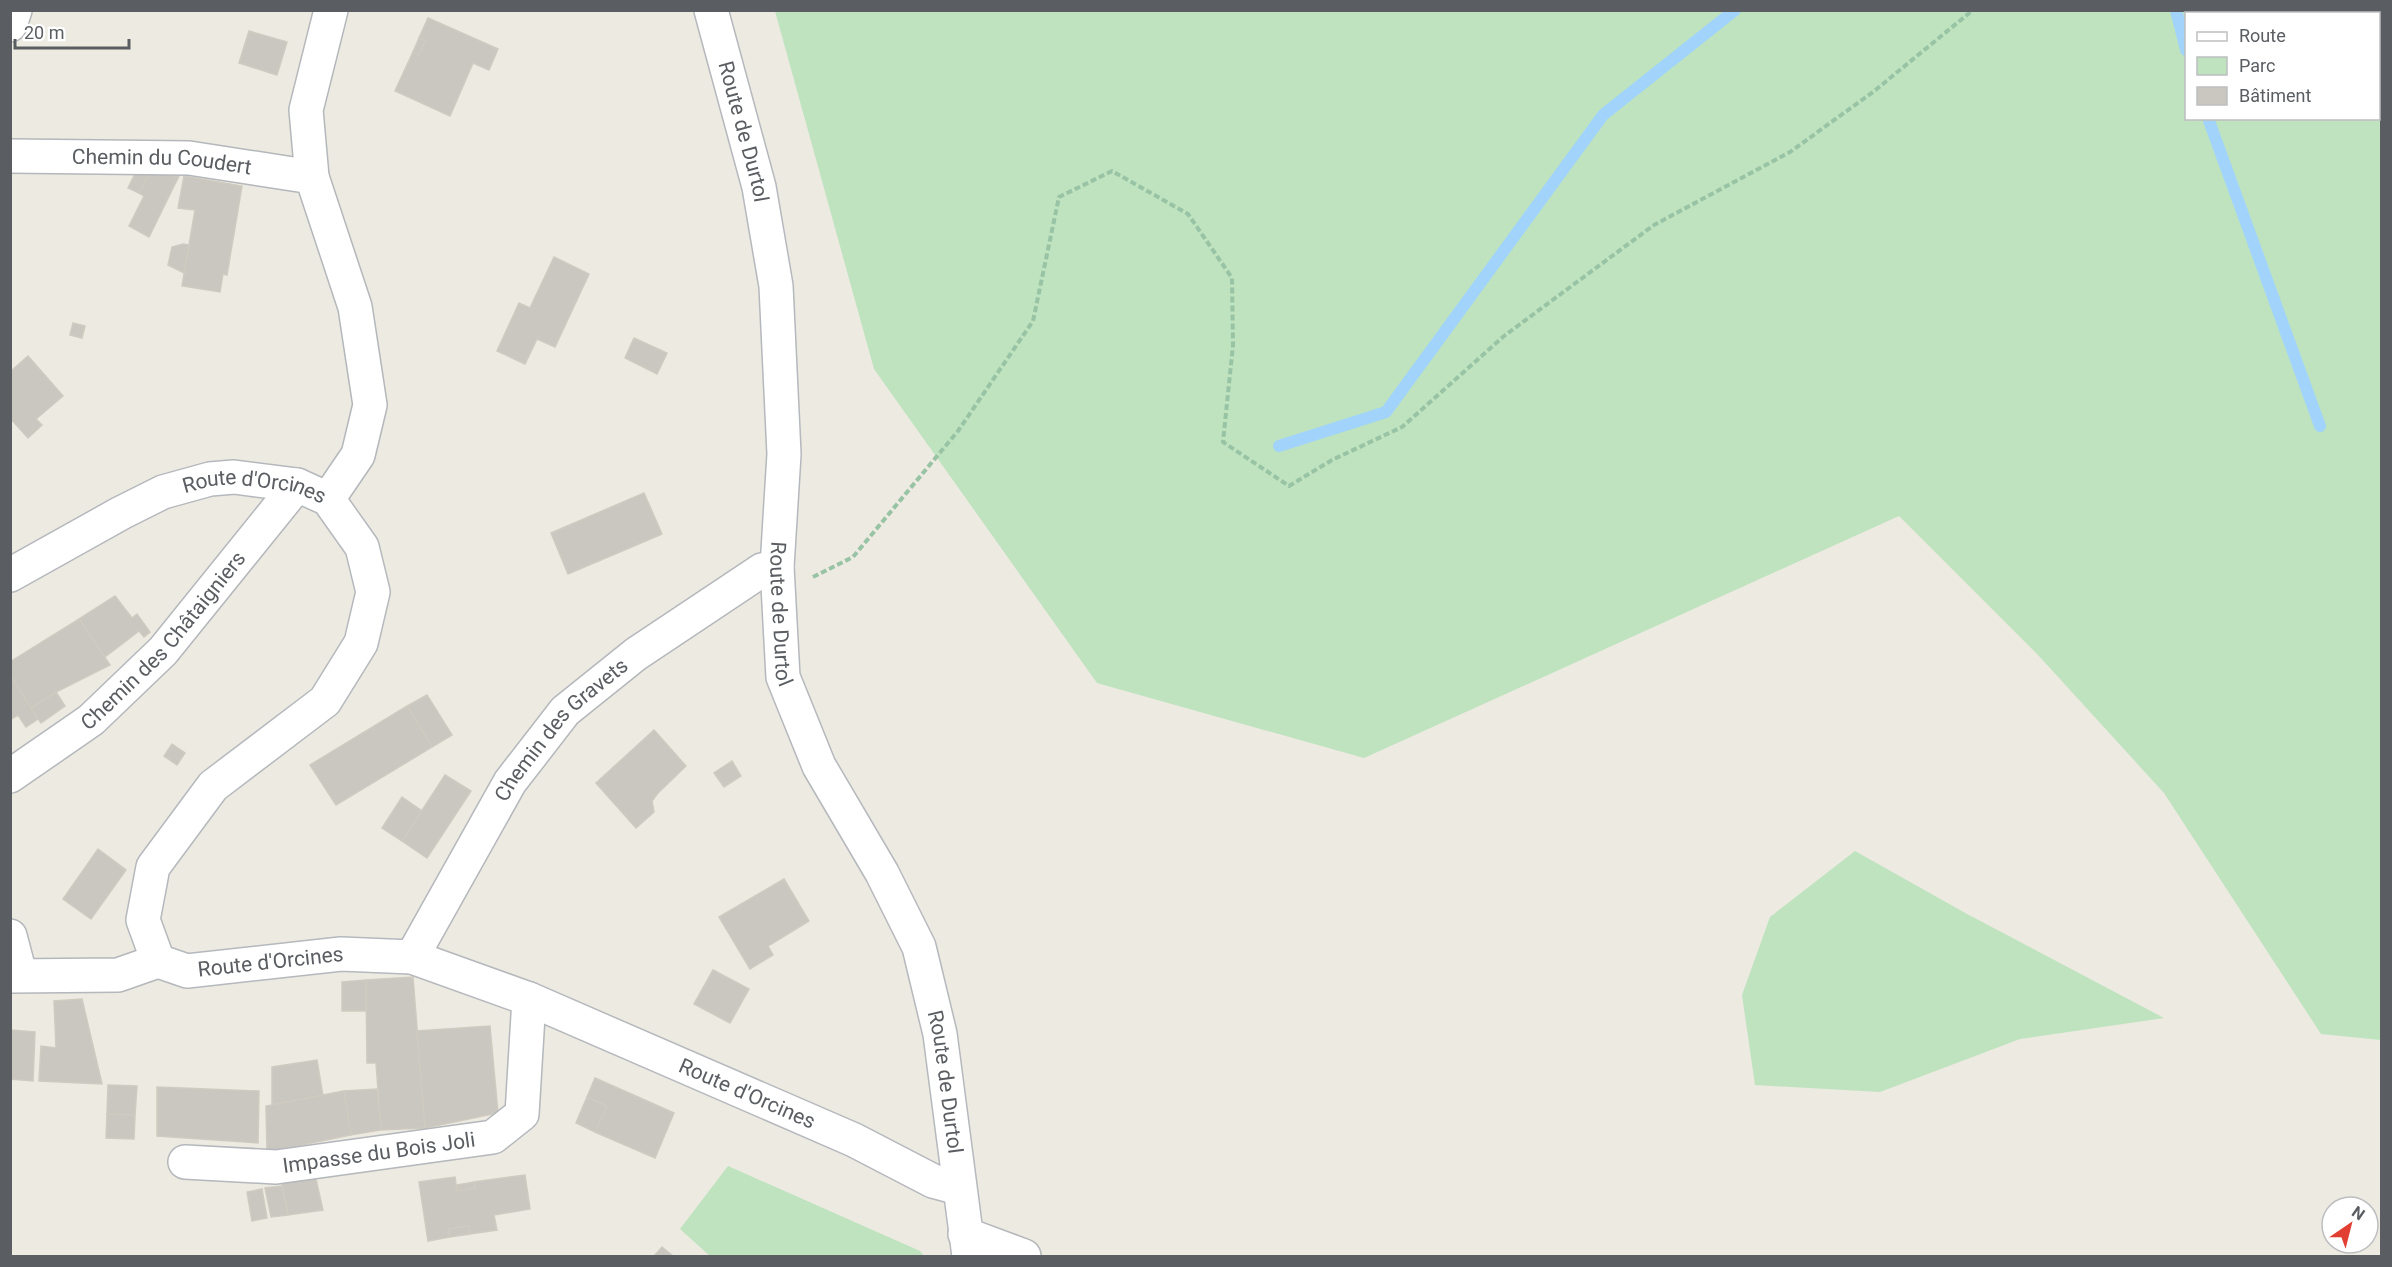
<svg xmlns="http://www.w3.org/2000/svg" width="2392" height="1267" viewBox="0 0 2392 1267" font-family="Roboto,sans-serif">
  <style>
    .green { fill: #bee3be; fill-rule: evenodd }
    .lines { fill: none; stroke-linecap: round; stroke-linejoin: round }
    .stream { stroke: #a2d4fb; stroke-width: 12 }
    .building { fill: #cac6c0; stroke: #d0cbc0; stroke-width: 1.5 }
    .street-casing { stroke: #b4b7bb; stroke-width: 36 }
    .secondary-casing { stroke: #b5b8bd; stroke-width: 36 }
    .path { stroke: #98c3a4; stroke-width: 4; stroke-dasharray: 6 3; stroke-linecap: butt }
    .street { stroke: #fff; stroke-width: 33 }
    .secondary { stroke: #fff; stroke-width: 33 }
    .labels { text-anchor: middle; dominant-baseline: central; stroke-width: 4.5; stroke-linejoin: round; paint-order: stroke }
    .street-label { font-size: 21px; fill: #5a5d61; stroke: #fff }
  </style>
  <rect width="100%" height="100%" fill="#eceae1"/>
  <g class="green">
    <path d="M775,11H2381V1040L2321,1034L2164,793L2039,656L1899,516L1364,758L1097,683L874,369ZM2186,14H2378V118H2186Z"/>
    <path d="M1855,851L1967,914L2164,1018L2020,1039L1880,1092L1755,1085L1742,995L1770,917Z"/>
    <path d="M728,1166L920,1251L924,1256H710L680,1229Z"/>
  </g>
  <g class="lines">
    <g class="stream">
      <path d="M2176,10L2186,50"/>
      <path d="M2208,118L2320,426"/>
      <path d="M1279,446L1386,412L1603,115L1735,10"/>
    </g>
  </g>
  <g class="building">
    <path d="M428,18L498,49L489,70L473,63L450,116L395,91L413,52L419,55L425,41L419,38Z"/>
    <path d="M249,31L287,42L277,75L239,63Z"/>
    <path d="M419,38L425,41L419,55L413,52Z"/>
    <path d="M136,172L149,174L139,193L128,188Z"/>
    <path d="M149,174L179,176L149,237L129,226L144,196L139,193Z"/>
    <path d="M184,176L242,186L227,275L223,274L220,292L182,286L195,210L178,208Z"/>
    <path d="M183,244L189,245L184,273L168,265L172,247Z"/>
    <path d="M554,257L589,274L555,347L537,339L525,364L497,351L519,303L530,308Z"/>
    <path d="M73,323L85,326L82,338L70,335Z"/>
    <path d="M634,338L667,353L657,374L625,358Z"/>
    <path d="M28,356L63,396L36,419L42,425L28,438L10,418V372Z"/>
    <path d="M644,493L662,534L568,574L551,533Z"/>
    <path d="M115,596L132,618L137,614L150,632L144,637L139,631L105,657L79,619Z"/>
    <path d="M79,619L110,665L56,692L31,708L10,675V662Z"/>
    <path d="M10,675L38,719L26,727L18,715L10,720Z"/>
    <path d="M56,692L65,706L41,723L31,708Z"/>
    <path d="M427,695L452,735L432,747L407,706Z"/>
    <path d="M407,706L432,747L336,805L310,765Z"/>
    <path d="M654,730L686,766L658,793L652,801L654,812L636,828L596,783Z"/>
    <path d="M172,744L185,753L177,765L164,756Z"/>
    <path d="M732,761L741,776L724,787L714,773Z"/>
    <path d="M445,775L471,791L427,858L402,841Z"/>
    <path d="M402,797L422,811L402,841L382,828Z"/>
    <path d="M98,849L126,870L91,919L63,899Z"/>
    <path d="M784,879L809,921L768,946L773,955L750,969L719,917Z"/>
    <path d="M713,970L749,989L730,1023L694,1004Z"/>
    <path d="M413,977L425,1128L381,1130L376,1063H367L366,980Z"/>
    <path d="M366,980V1011H342V982Z"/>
    <path d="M82,999L102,1084L39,1081L41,1046L56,1048L54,1001Z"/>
    <path d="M490,1026L498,1113L425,1128L417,1031Z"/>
    <path d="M10,1030L35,1032L33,1081L10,1079Z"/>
    <path d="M317,1060L323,1096L272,1105V1067Z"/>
    <path d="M595,1078L674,1113L655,1158L595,1132L607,1106L587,1097Z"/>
    <path d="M108,1085L137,1086L135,1115L107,1114Z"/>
    <path d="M157,1087L259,1091L258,1143L157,1136Z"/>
    <path d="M377,1089L381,1130L351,1135L344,1091Z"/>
    <path d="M344,1091L351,1135L267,1152L266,1106Z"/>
    <path d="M587,1097L607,1106L595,1132L576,1123Z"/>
    <path d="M107,1114L135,1115L134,1139L106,1138Z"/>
    <path d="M315,1175L323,1210L288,1215L281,1180Z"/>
    <path d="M525,1175L530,1209L494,1215L497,1230L470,1234L469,1226L448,1229L450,1237L428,1241L419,1182L455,1177L457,1191L475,1188L474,1182Z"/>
    <path d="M474,1182L475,1188L457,1191L456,1185Z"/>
    <path d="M282,1186L288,1215L271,1217L265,1188Z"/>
    <path d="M262,1189L267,1218L252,1221L247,1192Z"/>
    <path d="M469,1226L470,1234L450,1237L448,1229Z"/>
    <path d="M662,1247L673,1256H654Z"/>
  </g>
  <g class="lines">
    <defs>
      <g id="street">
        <path d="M10,25L15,10"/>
        <path id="s1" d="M10,156L189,158L312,177"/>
        <path d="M328,499L358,455L370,405L355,307L312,177L306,110L331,10"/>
        <path id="s2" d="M10,776L91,720L163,651L297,485"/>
        <path d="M10,936L20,974"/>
        <path id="s3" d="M412,957L510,782L565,711L636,654L762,570L777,567"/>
        <path d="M10,976L118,975L158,961"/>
        <path id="s4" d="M185,1162L276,1167L493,1137L522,1114L529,999"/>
        <path d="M965,1234L1024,1256"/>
      </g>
      <g id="secondary">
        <path id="s5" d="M711,10L759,187L776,286L784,454L777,567L783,677L819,766L882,873L919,947L940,1034L969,1256"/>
        <path id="s6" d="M10,575L121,513L163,492L210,479L234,477L297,485L328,499L362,547L373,592L361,643L325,701L213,786L153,867L143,920L158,961L187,971L341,954L412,957L529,999L854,1140L933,1181L959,1188"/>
      </g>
    </defs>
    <use href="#street" class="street-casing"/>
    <use href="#secondary" class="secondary-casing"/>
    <path class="path" d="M813,577L853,557L958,431L1033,321L1059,197L1112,171L1188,214L1232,278L1233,345L1223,442L1289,486L1332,460L1402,427L1504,336L1654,225L1790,152L1873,92L1973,10"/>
    <use href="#street" class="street"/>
    <use href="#secondary" class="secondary"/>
  </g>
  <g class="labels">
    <g class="street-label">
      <text stroke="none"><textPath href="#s5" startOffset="126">Route de Durtol</textPath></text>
      <text stroke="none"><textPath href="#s1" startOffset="152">Chemin du Coudert</textPath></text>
      <text stroke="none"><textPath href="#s6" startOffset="268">Route d'Orcines</textPath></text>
      <text stroke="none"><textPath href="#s5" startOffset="612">Route de Durtol</textPath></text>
      <text stroke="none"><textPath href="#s2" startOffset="206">Chemin des Châtaigniers</textPath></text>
      <text stroke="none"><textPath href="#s3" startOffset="274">Chemin des Gravets</textPath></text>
      <text stroke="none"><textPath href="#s6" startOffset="1024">Route d'Orcines</textPath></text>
      <text stroke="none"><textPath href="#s5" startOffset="1116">Route de Durtol</textPath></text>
      <text stroke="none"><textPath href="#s6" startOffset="1528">Route d'Orcines</textPath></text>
      <text stroke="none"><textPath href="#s4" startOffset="195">Impasse du Bois Joli</textPath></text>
    </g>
  </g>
  <rect width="2392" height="1267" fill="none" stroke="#5a5d61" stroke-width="24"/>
  <rect x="2185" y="12" width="195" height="108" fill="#ffffff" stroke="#bdbec0" stroke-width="1.5"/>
  <rect x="2197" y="32" width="30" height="9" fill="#ffffff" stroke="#bdbec0" stroke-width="1.5"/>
  <text x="2239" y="42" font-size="18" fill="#5a5d61">Route</text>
  <rect x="2197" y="57" width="30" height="18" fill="#bee3be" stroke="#bdbec0" stroke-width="1.5"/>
  <text x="2239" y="72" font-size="18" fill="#5a5d61">Parc</text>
  <rect x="2197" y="87" width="30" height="18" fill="#cac6c0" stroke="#bdbec0" stroke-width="1.5"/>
  <text x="2239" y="102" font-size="18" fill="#5a5d61">Bâtiment</text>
  <g transform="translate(2350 1225) rotate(35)"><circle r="28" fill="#ffffff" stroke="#bdbec0" stroke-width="1.5"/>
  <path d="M0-4.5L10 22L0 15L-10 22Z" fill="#e13f31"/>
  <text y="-9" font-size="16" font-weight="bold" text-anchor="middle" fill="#5a5d61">N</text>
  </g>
  <path d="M15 39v9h114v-9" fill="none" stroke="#5a5d61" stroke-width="3"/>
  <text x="24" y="39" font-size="18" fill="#5a5d61" stroke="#ffffff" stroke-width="4.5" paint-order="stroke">20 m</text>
</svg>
